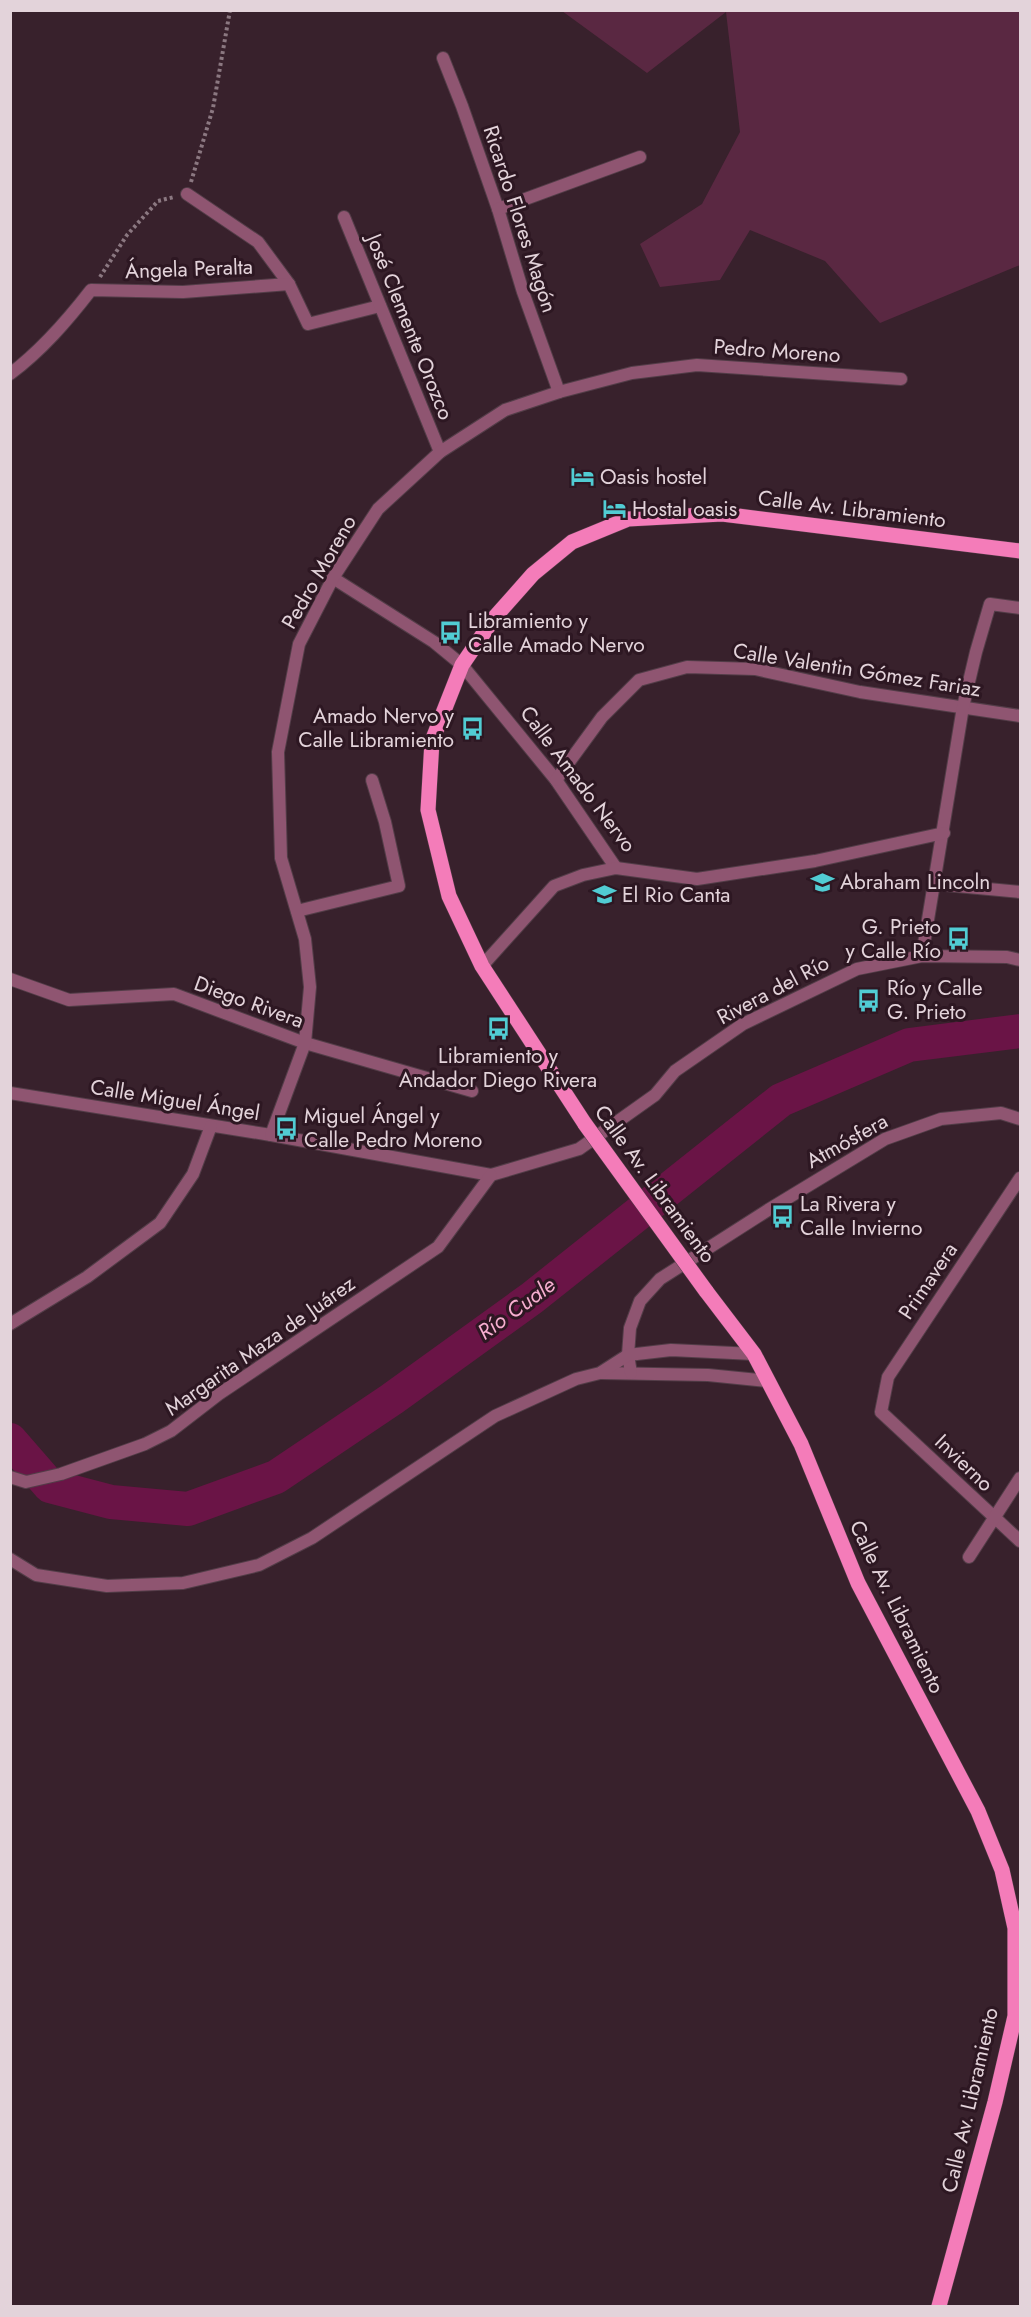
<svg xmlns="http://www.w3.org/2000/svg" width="1031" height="2317" viewBox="0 0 1031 2317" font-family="Jost,sans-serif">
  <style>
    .green { fill: #5a2842 }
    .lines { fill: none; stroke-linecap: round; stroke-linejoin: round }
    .river { stroke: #6a1446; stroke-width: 34 }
    .minor-casing { stroke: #533d48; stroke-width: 14 }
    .primary-casing { stroke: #533d48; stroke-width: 16 }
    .path { stroke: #8b7881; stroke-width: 4; stroke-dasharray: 3 3; stroke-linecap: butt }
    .minor { stroke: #8f5571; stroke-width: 12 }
    .primary { stroke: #f47cb9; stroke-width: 15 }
    .primary-bridge-casing { stroke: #533d48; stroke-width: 16; stroke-linecap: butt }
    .primary-bridge { stroke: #f47cb9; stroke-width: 15 }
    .labels { text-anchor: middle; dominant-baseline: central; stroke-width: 6; stroke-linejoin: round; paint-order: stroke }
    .street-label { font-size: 21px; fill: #e3d3da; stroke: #2d1722 }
    .poi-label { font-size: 21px; fill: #e3d3da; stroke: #2d1722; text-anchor: start }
    .water-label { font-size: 22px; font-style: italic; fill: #f7aed0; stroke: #2d1722 }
  </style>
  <rect width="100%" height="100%" fill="#38212c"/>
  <path class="green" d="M562,11H1020V265L880,323L825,261L750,230L720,280L660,287L640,244L702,204L740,132L726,12L647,73Z"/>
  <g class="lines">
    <path class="river" d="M10,1440L50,1486L111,1502L188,1509L276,1477L392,1399L532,1298L781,1100L909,1045L1020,1031"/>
    <defs>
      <g id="minor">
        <path d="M443,58L462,106L498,209L523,292L559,392"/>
        <path d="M187,194L258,242L289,284L308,324L380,306"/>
        <path d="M498,209L640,157"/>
        <path d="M344,217L440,452"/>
        <path d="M10,374C42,350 67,321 91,290L183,292L289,284"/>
        <path d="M333,578L434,642L462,665L556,780L616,868"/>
        <path d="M556,780L602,717L639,680L687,667L755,669L860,692L1020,716"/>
        <path d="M935,884L1020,892"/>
        <path d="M297,911L399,886L385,822L372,780"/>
        <path d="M922,956L963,707L976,652L990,604L1020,608"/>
        <path d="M482,966L554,886L583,875L616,868L697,879L815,861L944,833"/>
        <path d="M10,979L69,1000L174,994L305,1043L472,1091"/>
        <path d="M10,1093L271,1135L491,1175L579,1149L655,1095L675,1071L743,1024L857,969L922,956L1007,957L1020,960"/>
        <path d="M271,1135L305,1043L310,987L305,939L281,858L278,752L299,644L333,578L378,509L440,452L505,410L559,392L632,373L697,365L901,379"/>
        <path d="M1020,1178L888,1377L881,1412L1020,1541"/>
        <path d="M10,1324L87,1277L160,1223L193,1174L211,1126"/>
        <path d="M601,1373L708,1375L768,1381"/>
        <path d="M631,1373L628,1355L630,1328L640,1301L660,1279L768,1210L885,1139L941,1119L1001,1113L1020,1119"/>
        <path d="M10,1477L26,1482L61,1474L145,1444L171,1431L219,1394L438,1247L491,1175"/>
        <path d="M969,1557L1020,1478"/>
        <path d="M10,1559L36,1575L107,1586L183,1583L259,1565L312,1538L495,1416L576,1379L600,1373L628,1355L671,1350L754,1354"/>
      </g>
      <g id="primary">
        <path d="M585,1124L482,966L449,896L428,810L432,741L462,665L494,618L533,574L572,542L628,519L722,514L1020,551"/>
        <path d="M706,1291L754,1354L801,1444L858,1583L978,1811L1002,1870L1015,1928V2016L995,2102L939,2306"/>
      </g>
    </defs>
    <use href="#minor" class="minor-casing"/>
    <use href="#primary" class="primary-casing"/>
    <g class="path">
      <path d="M191,182L213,108L230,10"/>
      <path d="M100,277L127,235L158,201L174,197"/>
    </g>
    <use href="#minor" class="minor"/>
    <use href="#primary" class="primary"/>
    <defs>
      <path id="primary-bridge" d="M585,1124L706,1291"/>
    </defs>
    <use href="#primary-bridge" class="primary-bridge-casing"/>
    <use href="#primary-bridge" class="primary-bridge"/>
  </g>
  <defs>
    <symbol id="hotel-bare" viewBox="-9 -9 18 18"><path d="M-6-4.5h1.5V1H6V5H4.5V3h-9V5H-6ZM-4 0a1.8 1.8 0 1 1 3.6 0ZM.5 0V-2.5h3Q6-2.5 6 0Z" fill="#51ccd3" stroke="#2d1722" stroke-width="2.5" paint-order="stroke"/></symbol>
    <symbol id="bus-bare" viewBox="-9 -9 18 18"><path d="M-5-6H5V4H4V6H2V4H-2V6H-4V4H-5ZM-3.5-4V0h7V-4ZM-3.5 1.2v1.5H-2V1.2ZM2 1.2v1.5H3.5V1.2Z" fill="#51ccd3" stroke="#2d1722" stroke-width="2.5" paint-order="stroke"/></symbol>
    <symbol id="school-bare" viewBox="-9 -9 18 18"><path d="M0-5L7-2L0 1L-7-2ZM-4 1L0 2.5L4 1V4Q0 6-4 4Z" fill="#51ccd3" stroke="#2d1722" stroke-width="2.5" paint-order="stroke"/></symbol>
  </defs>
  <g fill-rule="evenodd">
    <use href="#hotel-bare" x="566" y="460" width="33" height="33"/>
    <use href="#hotel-bare" x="598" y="492" width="33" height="33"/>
    <use href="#bus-bare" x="434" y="616" width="33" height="33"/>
    <use href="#bus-bare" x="456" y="712" width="33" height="33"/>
    <use href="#school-bare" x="806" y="866" width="33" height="33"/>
    <use href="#school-bare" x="588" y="878" width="33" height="33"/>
    <use href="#bus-bare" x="942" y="922" width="33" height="33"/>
    <use href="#bus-bare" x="852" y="984" width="33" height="33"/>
    <use href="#bus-bare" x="482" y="1012" width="33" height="33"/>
    <use href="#bus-bare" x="270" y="1112" width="33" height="33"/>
    <use href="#bus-bare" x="766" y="1200" width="33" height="33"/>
  </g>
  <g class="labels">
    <g class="street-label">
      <text transform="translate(520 219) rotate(72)">Ricardo Flores Magón</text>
      <text transform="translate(189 269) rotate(-2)">Ángela Peralta</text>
      <text transform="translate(410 327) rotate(68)">José Clemente Orozco</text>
      <text transform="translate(777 351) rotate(4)">Pedro Moreno</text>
      <text transform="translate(852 509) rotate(7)">Calle Av. Libramiento</text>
      <text transform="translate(319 572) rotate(-60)">Pedro Moreno</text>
      <text transform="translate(857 670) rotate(9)">Calle Valentin Gómez Fariaz</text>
      <text transform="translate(578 779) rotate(53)">Calle Amado Nervo</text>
      <text transform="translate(773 990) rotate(-28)">Rivera del Río</text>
      <text transform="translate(249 1002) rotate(20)">Diego Rivera</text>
      <text transform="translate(175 1100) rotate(9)">Calle Miguel Ángel</text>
      <text transform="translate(847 1141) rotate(-29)">Atmósfera</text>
      <text transform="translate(655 1184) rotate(54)">Calle Av. Libramiento</text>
      <text transform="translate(928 1281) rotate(-56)">Primavera</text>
      <text transform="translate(260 1346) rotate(-35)">Margarita Maza de Juárez</text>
      <text transform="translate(964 1463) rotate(44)">Invierno</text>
      <text transform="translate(897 1607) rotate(64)">Calle Av. Libramiento</text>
      <text transform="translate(970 2100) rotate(-77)">Calle Av. Libramiento</text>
    </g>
    <g class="poi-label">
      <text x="600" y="477">Oasis hostel</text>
      <text x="632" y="509">Hostal oasis</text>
      <text x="468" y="621">Libramiento y<tspan x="468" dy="24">Calle Amado Nervo</tspan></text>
      <text x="454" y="716" text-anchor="end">Amado Nervo y<tspan x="454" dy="24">Calle Libramiento</tspan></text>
      <text x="840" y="882">Abraham Lincoln</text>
      <text x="622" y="895">El Rio Canta</text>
      <text x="941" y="927" text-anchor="end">G. Prieto<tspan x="941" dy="24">y Calle Río</tspan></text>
      <text x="887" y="988">Río y Calle<tspan x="887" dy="24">G. Prieto</tspan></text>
      <text x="498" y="1056" text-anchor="middle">Libramiento y<tspan x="498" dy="24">Andador Diego Rivera</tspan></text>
      <text x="304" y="1116">Miguel Ángel y<tspan x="304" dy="24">Calle Pedro Moreno</tspan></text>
      <text x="800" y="1204">La Rivera y<tspan x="800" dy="24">Calle Invierno</tspan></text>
    </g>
    <g class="water-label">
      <text transform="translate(516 1308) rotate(-36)">Río Cuale</text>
    </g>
  </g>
  <rect width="1031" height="2317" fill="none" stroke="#e3d3da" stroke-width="24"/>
</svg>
